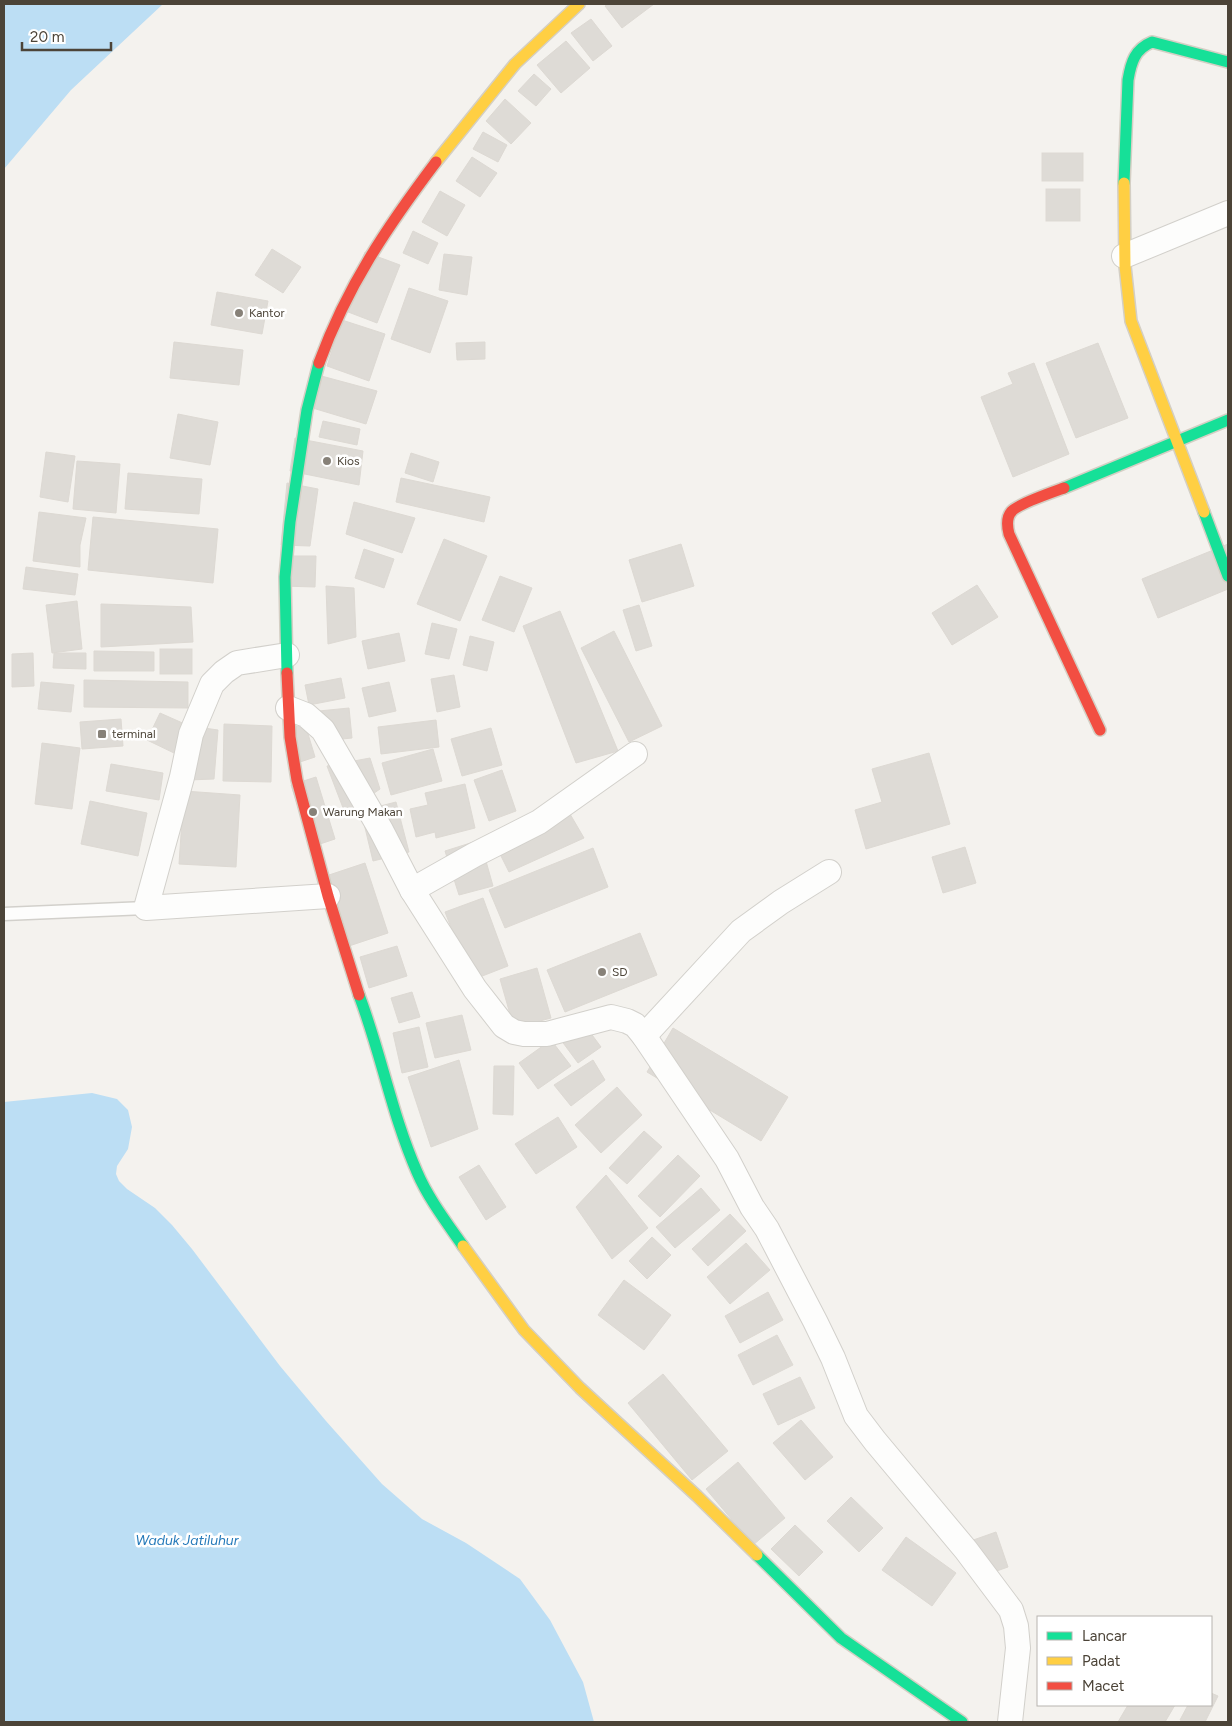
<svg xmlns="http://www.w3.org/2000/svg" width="1232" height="1726" viewBox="0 0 1232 1726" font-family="Figtree,sans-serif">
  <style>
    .water { fill: #bcdef4 }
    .building { fill: #dedbd6; stroke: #ddd9d3 }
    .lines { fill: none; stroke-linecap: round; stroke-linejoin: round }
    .lane-casing { stroke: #d2d0cb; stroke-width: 15 }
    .street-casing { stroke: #d2d0cb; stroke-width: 26 }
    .fast-casing { stroke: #d4cfc4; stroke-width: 14 }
    .slow-casing { stroke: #d4cfc4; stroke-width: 14 }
    .jam-casing { stroke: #d4cfc4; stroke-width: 14 }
    .lane { stroke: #fdfdfc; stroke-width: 12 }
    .street { stroke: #fdfdfc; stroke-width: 24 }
    .fast { stroke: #16e098; stroke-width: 11 }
    .slow { stroke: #ffcf43; stroke-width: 11 }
    .jam { stroke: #f24e42; stroke-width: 11 }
    .poi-dot { fill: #878178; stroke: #fff; stroke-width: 2 }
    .labels { text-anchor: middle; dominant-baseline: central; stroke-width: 5; stroke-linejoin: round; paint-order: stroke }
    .poi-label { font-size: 12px; fill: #4c4438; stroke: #fff; text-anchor: start }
    .water-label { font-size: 14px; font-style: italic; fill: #257aba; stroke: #fff }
  </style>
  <rect width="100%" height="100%" fill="#f4f2ee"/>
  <g class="water">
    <path d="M4,4H163L71,90L4,169Z"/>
    <path d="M92,1093L117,1099L128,1110L132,1127L128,1149L117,1166L116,1174L119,1181L127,1189L155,1208L172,1225L192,1249L280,1366L326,1421L382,1484L422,1519L466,1543L520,1579L550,1620L583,1682L594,1722H4V1102Z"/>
  </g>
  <g class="building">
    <path d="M608,4H654L622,28L605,6Z"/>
    <path d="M591,19L612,46L593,61L571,33Z"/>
    <path d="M566,41L590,68L561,93L537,65Z"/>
    <path d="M534,74L551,89L536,106L518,91Z"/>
    <path d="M505,99L531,123L511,144L486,121Z"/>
    <path d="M483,132L507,145L498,162L473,149Z"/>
    <rect x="1042" y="153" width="41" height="28"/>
    <path d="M472,157L497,173L480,197L456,181Z"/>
    <rect x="1046" y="189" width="34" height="32"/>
    <path d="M440,191L465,205L447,236L422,222Z"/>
    <path d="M413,231L438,243L428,264L403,253Z"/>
    <path d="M272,249L301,267L283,293L255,275Z"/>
    <path d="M365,252L400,265L377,323L343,310Z"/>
    <path d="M444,254L472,257L467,295L439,290Z"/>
    <path d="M409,288L448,301L430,353L391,339Z"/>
    <path d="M217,292L268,301L262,334L211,325Z"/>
    <path d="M342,320L385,334L369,381L327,366Z"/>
    <path d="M174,342L243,350L239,385L170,378Z"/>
    <path d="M485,342V359L457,360L456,343Z"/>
    <path d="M1098,343L1128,418L1076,438L1046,363Z"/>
    <path d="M1034,363L1069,454L1013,477L981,397L1013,384L1008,373Z"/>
    <path d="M314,374L377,391L366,424L306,406Z"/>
    <path d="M178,414L218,422L210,465L170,458Z"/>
    <path d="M323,421L360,429L357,445L319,437Z"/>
    <path d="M295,438L363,451L359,485L290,471Z"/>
    <path d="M46,452L75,456L68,502L40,497Z"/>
    <path d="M411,453L439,462L433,482L405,473Z"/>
    <path d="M77,461L120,464L116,513L73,509Z"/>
    <path d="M128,473L202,479L199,514L125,509Z"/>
    <path d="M401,478L490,497L484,522L396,502Z"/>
    <path d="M287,483L318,489L310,546L281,545Z"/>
    <path d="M354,502L415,518L402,553L346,534Z"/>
    <path d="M39,512L86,518L80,545V567L33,561Z"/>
    <path d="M93,517L218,529L213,583L88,570Z"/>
    <path d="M444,539L487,556L460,621L417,604Z"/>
    <path d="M681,544L694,586L642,602L629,560Z"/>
    <path d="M1228,544V589L1158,618L1142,579Z"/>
    <path d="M364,549L394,559L384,588L355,578Z"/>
    <path d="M282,556H316L315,587L282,586Z"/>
    <path d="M26,567L78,574L75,595L23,589Z"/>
    <path d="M500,576L532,588L514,632L482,620Z"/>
    <path d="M977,585L998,617L952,645L932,613Z"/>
    <path d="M326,586L354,588L356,637L328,644Z"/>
    <path d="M77,601L82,649L52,653L46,605Z"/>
    <path d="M101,604L191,607L193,642L101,647Z"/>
    <path d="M639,605L652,646L636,651L623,610Z"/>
    <path d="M560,611L618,751L576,763L523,626Z"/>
    <path d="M432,623L457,629L449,659L425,654Z"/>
    <path d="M614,631L662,726L629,742L581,648Z"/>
    <path d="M399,633L405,661L368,669L362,641Z"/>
    <path d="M470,636L494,642L487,671L463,665Z"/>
    <rect x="160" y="649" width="32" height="25"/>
    <path d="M94,651L154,652V671H94Z"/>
    <path d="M33,653L34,686L12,687V654Z"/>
    <path d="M54,653H86V669L53,668Z"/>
    <path d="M454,675L460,707L437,712L431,679Z"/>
    <path d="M341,678L345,698L309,705L305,685Z"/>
    <path d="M84,680L188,682V708L84,707Z"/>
    <path d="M41,682L74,685L71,712L38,709Z"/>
    <path d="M389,682L396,711L369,717L362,688Z"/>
    <path d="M349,708L352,738L322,741L319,711Z"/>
    <path d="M160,713L187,725L174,753L147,740Z"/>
    <path d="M121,719L123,746L82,749L80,722Z"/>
    <path d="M436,720L439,747L381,754L378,727Z"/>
    <path d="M224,724L272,726L271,782L223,781Z"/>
    <path d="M305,724L315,757L294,764L284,730Z"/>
    <path d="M197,727L218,730L214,779L188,780Z"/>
    <path d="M491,728L502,765L462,776L451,739Z"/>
    <path d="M42,743L80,748L72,809L35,804Z"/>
    <path d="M433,749L442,781L391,795L382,763Z"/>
    <path d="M929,753L950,824L866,849L855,810L882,802L872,769Z"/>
    <path d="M370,758L380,789L345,813L327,766Z"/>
    <path d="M111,764L163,773L159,800L106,791Z"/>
    <path d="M502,770L516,811L489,821L474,780Z"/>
    <path d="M316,777L335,839L311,847L291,785Z"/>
    <path d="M465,784L475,828L436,838L435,832L416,837L410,809L428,805L425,793Z"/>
    <path d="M184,791L240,795L236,867L179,864Z"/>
    <path d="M90,801L147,813L138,856L81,844Z"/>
    <path d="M396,802L409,852L373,861L361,811Z"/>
    <path d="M563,802L584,838L509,872L496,846Z"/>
    <path d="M480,840L493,886L459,895L445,851Z"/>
    <path d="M965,847L976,883L943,893L932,857Z"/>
    <path d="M593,848L608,887L505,928L489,890Z"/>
    <path d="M365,863L388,933L346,947L323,877Z"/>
    <path d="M483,898L508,966L472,980L445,912Z"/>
    <path d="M640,933L657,975L565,1012L547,970Z"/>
    <path d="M397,946L407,976L369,988L360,957Z"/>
    <path d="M537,968L551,1018L514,1028L500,979Z"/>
    <path d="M412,992L420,1017L399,1023L391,998Z"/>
    <path d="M462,1015L471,1050L435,1058L426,1023Z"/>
    <path d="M581,1020L601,1047L578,1063L558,1036Z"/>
    <path d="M419,1027L428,1067L402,1073L393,1033Z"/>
    <path d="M673,1028L788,1097L761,1141L647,1072Z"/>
    <path d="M551,1040L571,1066L538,1089L519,1063Z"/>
    <path d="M459,1060L478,1129L431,1147L408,1077Z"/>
    <path d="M593,1060L605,1080L571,1106L554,1085Z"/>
    <path d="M494,1066H514L513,1115L493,1114Z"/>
    <path d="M617,1087L642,1115L601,1153L575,1125Z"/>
    <path d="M558,1117L577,1147L536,1174L515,1144Z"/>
    <path d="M644,1131L662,1147L627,1184L609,1168Z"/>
    <path d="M678,1155L700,1176L660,1217L638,1196Z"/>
    <path d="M479,1165L506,1207L486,1220L459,1177Z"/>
    <path d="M606,1175L648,1228L612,1259L576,1207Z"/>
    <path d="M701,1188L720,1210L675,1248L656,1227Z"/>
    <path d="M730,1214L746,1231L708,1266L692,1249Z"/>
    <path d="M652,1237L671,1255L647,1279L629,1261Z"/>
    <path d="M746,1243L770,1270L730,1304L707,1277Z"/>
    <path d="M624,1280L671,1315L644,1350L598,1315Z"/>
    <path d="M768,1292L783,1320L740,1343L725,1316Z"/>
    <path d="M777,1335L793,1365L753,1385L738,1355Z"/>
    <path d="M663,1374L728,1451L692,1480L628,1403Z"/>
    <path d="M800,1377L815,1408L778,1425L763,1394Z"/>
    <path d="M801,1420L833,1457L805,1480L773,1443Z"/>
    <path d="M738,1462L785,1518L753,1545L706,1489Z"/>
    <path d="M851,1497L883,1528L859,1552L827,1521Z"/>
    <path d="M795,1525L823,1552L799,1576L771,1549Z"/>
    <path d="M996,1532L1008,1567L974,1579L962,1544Z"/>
    <path d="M906,1537L956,1573L932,1606L882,1570Z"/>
    <path d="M1211,1693L1218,1696L1205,1722H1184L1180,1720L1188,1705H1211Z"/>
    <path d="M1128,1705H1175L1165,1722H1118Z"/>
  </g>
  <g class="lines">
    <defs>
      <path id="lane" d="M4,914L146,908"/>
      <g id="street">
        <path d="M1124,256L1228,213"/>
        <path d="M287,655L237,663L224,672L212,684L191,734L182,777L146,908L328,896"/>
        <path d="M288,708L306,715L323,730L381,830L412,890L475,989L504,1026L514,1032L524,1034H547L611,1017L627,1021L635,1025L644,1036L727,1159L752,1207L767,1229L815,1321L833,1358L856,1416L875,1441L966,1550L1011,1610L1016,1626L1018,1648L1010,1722"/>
        <path d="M412,890L474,855L539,822L635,754"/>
        <path d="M644,1036L741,931L781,902L829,872"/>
      </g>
      <g id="fast">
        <path d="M1124,183L1128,80C1131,62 1135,49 1152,42L1228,62"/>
        <path d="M1064,488L1228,420"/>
        <path d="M1204,512L1228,576"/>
        <path d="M287,673L285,577L290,522L307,410L319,363"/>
        <path d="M359,995C381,1053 392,1115 417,1172C428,1198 447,1223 463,1246"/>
        <path d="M757,1555L841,1638L962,1722"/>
      </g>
      <g id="slow">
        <path d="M436,162L515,64L579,4"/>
        <path d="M1124,183L1125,266L1131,321L1204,512"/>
        <path d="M463,1246L524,1330L580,1388L697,1496L757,1555"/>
      </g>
      <g id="jam">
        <path d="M319,363C347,286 387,227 436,162"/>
        <path d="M1064,488C1053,492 1018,504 1012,511C1006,517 1007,526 1009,534L1100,730"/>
        <path d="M287,673L290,737L297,780L328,896L359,995"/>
      </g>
    </defs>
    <use href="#lane" class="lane-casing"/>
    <use href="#street" class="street-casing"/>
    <use href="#fast" class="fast-casing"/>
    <use href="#slow" class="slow-casing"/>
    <use href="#jam" class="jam-casing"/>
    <use href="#lane" class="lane"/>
    <use href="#street" class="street"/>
    <use href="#fast" class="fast"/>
    <use href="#slow" class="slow"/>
    <use href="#jam" class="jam"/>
  </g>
  <g class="poi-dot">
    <circle cx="239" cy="313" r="5"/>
    <circle cx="327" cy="461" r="5"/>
    <rect x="97" y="729" width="10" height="10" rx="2.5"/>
    <circle cx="313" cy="812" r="5"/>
    <circle cx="602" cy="972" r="5"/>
  </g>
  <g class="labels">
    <g class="poi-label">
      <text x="249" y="313">Kantor</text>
      <text x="337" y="461">Kios</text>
      <text x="112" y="734">terminal</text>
      <text x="323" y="812">Warung Makan</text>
      <text x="612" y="972">SD</text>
    </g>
    <g class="water-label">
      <text x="187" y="1540">Waduk Jatiluhur</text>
    </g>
  </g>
  <rect width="1232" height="1726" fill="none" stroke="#4c4438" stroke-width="10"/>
  <rect x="1037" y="1616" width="175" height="90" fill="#ffffff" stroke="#b7b4af"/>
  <rect x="1047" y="1632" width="25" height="8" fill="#16e098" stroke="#b7b4af"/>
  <text x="1082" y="1641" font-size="15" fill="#4c4438">Lancar</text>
  <rect x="1047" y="1657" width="25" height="8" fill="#ffcf43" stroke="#b7b4af"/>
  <text x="1082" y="1666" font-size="15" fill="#4c4438">Padat</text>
  <rect x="1047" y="1682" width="25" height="8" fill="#f24e42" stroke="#b7b4af"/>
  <text x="1082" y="1691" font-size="15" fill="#4c4438">Macet</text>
  <path d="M22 42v8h89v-8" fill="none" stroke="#4c4438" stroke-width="2.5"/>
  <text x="30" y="42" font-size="15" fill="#4c4438" stroke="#ffffff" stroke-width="4" paint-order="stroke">20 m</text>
</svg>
